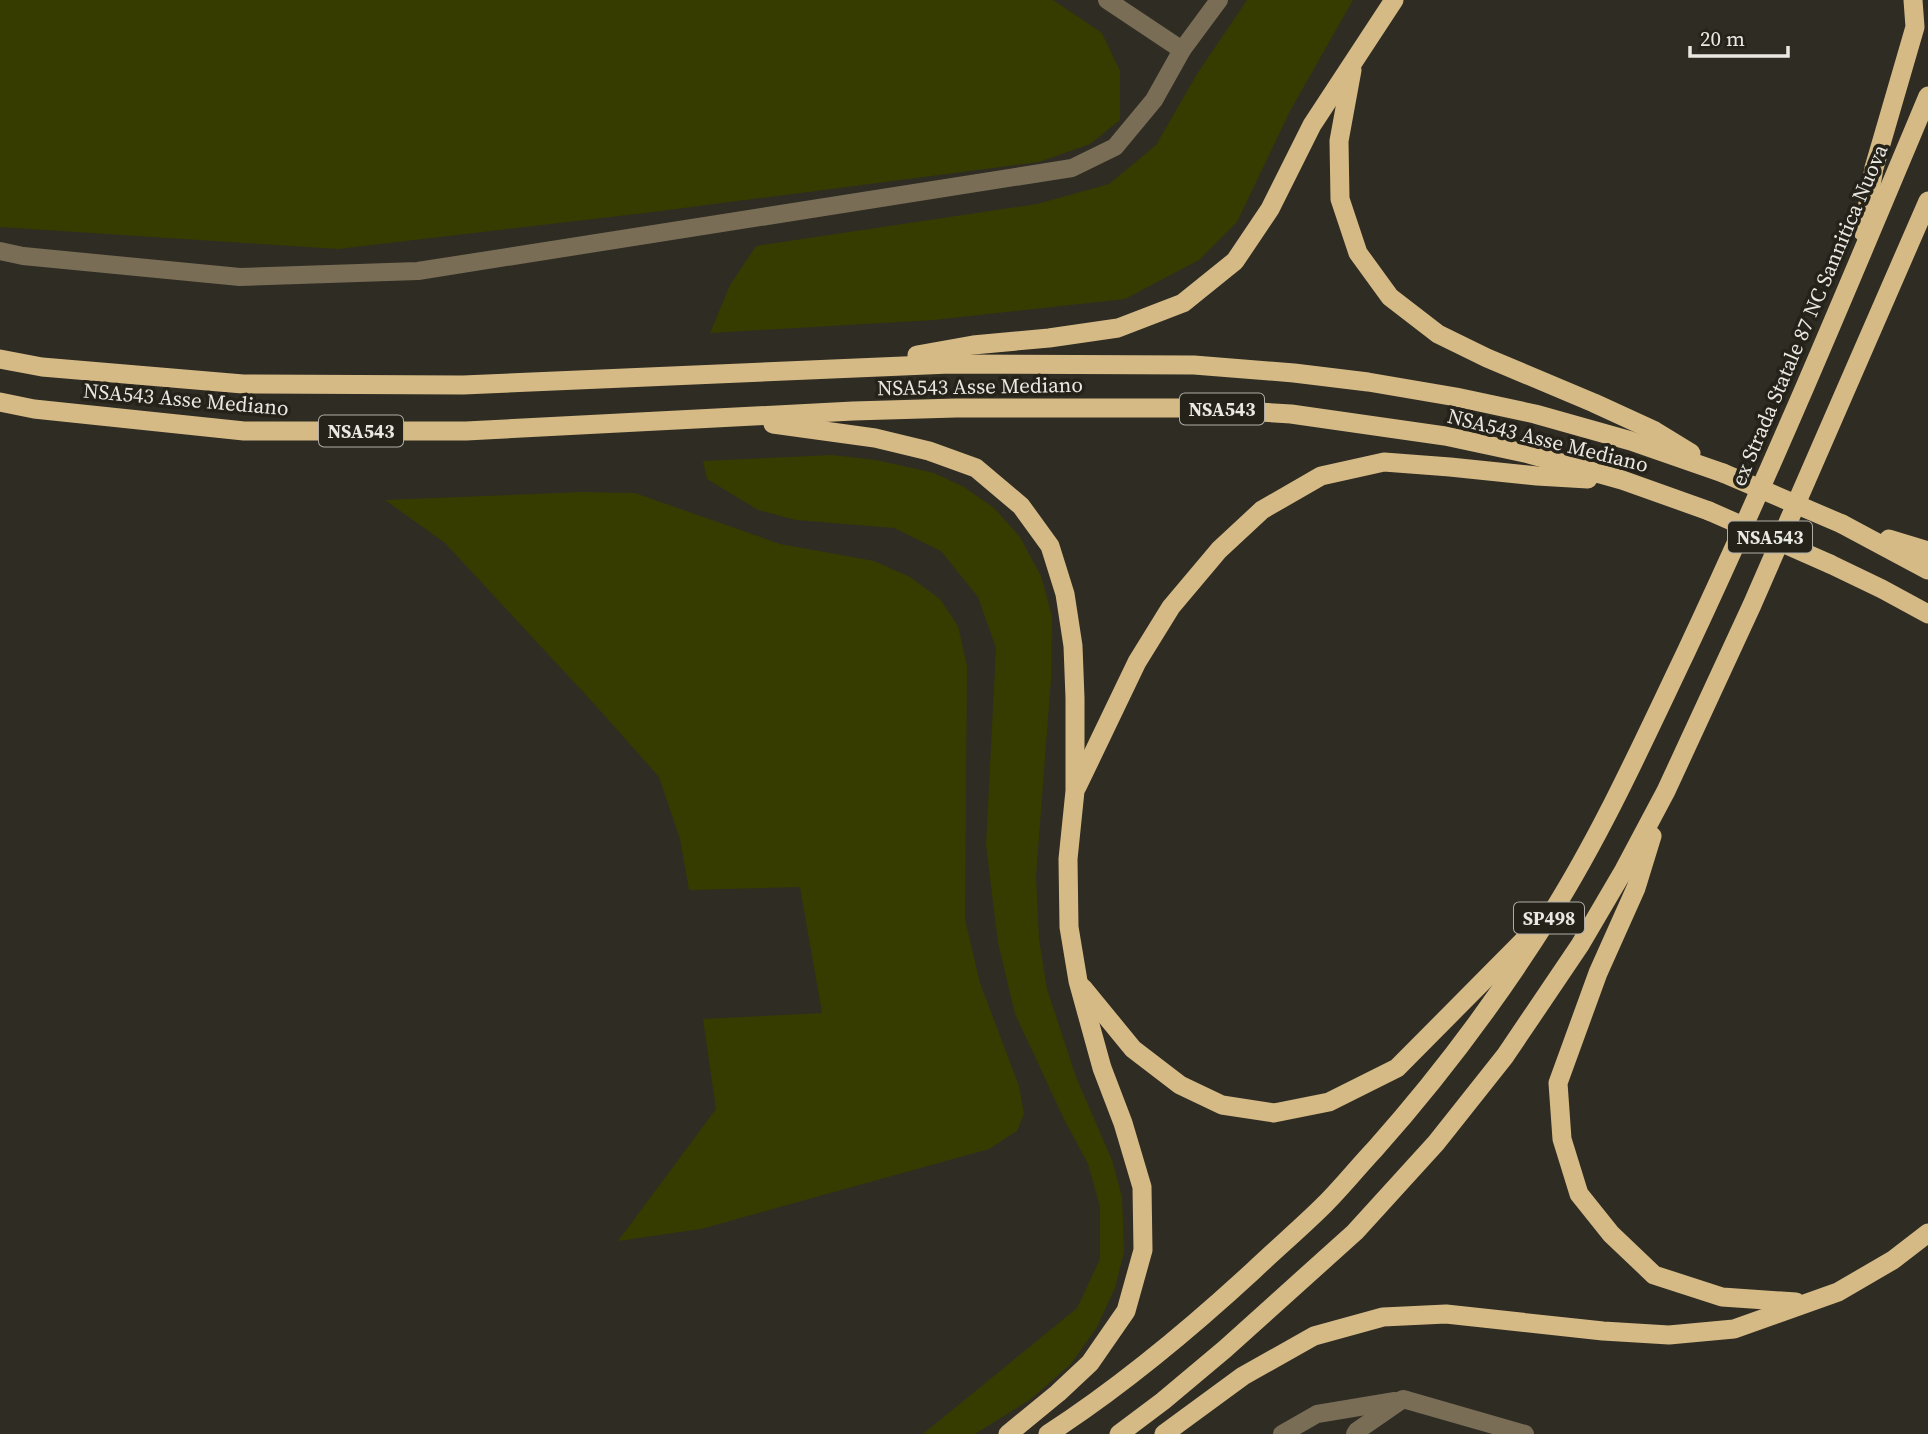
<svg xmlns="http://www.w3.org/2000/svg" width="1928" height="1434" viewBox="0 0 1928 1434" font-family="'Source Serif 4',serif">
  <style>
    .green { fill: #363c00 }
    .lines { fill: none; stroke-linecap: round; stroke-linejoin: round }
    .minor { stroke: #796d56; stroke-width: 18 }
    .trunk { stroke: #d5ba86; stroke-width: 19 }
    .trunk-bridge { stroke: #d5ba86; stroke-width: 19 }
    .labels { text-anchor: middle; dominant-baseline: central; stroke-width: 7; stroke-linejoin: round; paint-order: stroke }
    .shield { fill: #25221a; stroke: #afada6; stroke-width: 2 }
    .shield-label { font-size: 19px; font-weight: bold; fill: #eae8e2 }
    .street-label { font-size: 21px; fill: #eae8e2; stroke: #25221a }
  </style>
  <rect width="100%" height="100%" fill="#2f2c23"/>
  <g class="green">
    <path d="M0,0H1053L1102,33L1120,71V120L1090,144L1039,162L653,212L338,249L0,227Z"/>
    <path d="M1247,0H1353L1290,111L1237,222L1199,260L1125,299L934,320L710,333L730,285L756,246L1037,204L1109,184L1156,145L1197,74Z"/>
    <path d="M832,455L876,460L934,473L964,487L994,508L1020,537L1041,576L1052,616L1051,679L1036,876L1039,939L1047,989L1076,1077L1112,1160L1122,1197L1124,1252L1115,1288L1097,1327L1071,1364L1031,1399L975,1434H923L1077,1308L1100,1259V1207L1088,1164L1064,1119L1015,1014L998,943L986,845L996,648L978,597L941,551L894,528L796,520L758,510L707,479L703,461Z"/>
    <path d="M582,492L635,493L780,544L874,561L910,577L940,599L958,626L967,666L965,919L980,983L1019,1086L1024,1114L1017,1131L989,1149L701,1229L618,1241L716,1109L703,1019L822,1013L800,887L689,890L680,839L659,777L597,707L445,543L385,500Z"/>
  </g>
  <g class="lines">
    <g class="minor">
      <path d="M1107,0L1182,50"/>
      <path d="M0,251L23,256L240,277L418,271L1072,168L1115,147L1154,100L1182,50L1219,0"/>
      <path d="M1282,1434L1317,1414L1395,1401"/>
      <path d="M1355,1434L1357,1431L1403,1399L1525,1434"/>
    </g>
    <g class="trunk">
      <path d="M1352,70L1339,141L1340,199L1358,253L1390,297L1438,334L1487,358L1594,403L1655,431L1691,453"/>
      <path d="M1863,232L1874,168L1915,27L1913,0"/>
      <path d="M917,355L973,345L1049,338L1118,328L1183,303L1235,261L1270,209L1312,125L1394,0"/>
      <path d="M0,359L42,367L243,384L463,385L950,364L1194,365L1294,373L1368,382L1456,397L1535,414L1631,441L1723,473"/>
      <path d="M0,402L34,409L244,431H466L853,411L956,408H1196L1291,414L1445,436L1529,454L1622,480L1709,511"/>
      <path d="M773,424L875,438L929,451L976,468L1021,506L1050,546L1065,594L1073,646L1075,698V791L1068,859L1069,927L1078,981L1102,1068L1123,1123L1142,1187L1143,1250L1126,1311L1090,1363L1058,1393L1008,1434"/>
      <path d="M1842,524L1928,570"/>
      <path d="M1889,539L1928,551"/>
      <path d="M1830,564L1882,589L1928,614"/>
      <path d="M1077,787L1137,662L1171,607L1219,550L1262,510L1321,476L1384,462L1450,467L1537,476L1588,479"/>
      <path d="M1652,836L1636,888L1598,973L1558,1083L1562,1139L1579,1194L1611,1234L1654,1275L1722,1297L1796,1302"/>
      <path d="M1083,988L1133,1049L1180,1085L1222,1105L1274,1113L1329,1102L1397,1068L1525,939"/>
      <path d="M1048,1434C1122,1386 1189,1330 1253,1271C1277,1248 1302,1227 1325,1204C1342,1187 1358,1167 1375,1149C1440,1076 1499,997 1551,914C1603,831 1644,740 1686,652C1772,469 1850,282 1928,96"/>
      <path d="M1119,1434L1163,1401L1225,1349L1355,1232L1436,1143L1505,1056L1580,945L1624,870L1666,791L1752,605L1928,201"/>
      <path d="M1164,1434L1243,1376L1314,1336L1383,1317L1446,1314L1603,1331L1669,1335L1734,1329L1838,1292L1893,1260L1928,1233"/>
    </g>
    <g class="trunk-bridge">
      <path d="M1723,473L1842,524"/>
      <path d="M1709,511L1830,564"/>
    </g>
  </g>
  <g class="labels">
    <g class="shield">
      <rect x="1180" y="393.5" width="84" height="31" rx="5"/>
      <rect x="319" y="415.5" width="84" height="31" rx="5"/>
      <rect x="1728" y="521.5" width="84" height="31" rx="5"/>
      <rect x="1514" y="902.5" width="70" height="31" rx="5"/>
    </g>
    <g class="shield-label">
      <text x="1222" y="409">NSA543</text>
      <text x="361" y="431">NSA543</text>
      <text x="1770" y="537">NSA543</text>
      <text x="1549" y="918">SP498</text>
    </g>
    <g class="street-label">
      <text transform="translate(1809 315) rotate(-67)">ex Strada Statale 87 NC Sannitica Nuova</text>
      <text transform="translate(980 386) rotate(-1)">NSA543 Asse Mediano</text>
      <text transform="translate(186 399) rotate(5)">NSA543 Asse Mediano</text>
      <text transform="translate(1548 440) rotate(14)">NSA543 Asse Mediano</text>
    </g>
  </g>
  <path d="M1690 46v10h98v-10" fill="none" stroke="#eae8e2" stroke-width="3.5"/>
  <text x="1700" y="46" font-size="21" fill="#eae8e2" stroke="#25221a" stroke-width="5" paint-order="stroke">20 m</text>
</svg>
